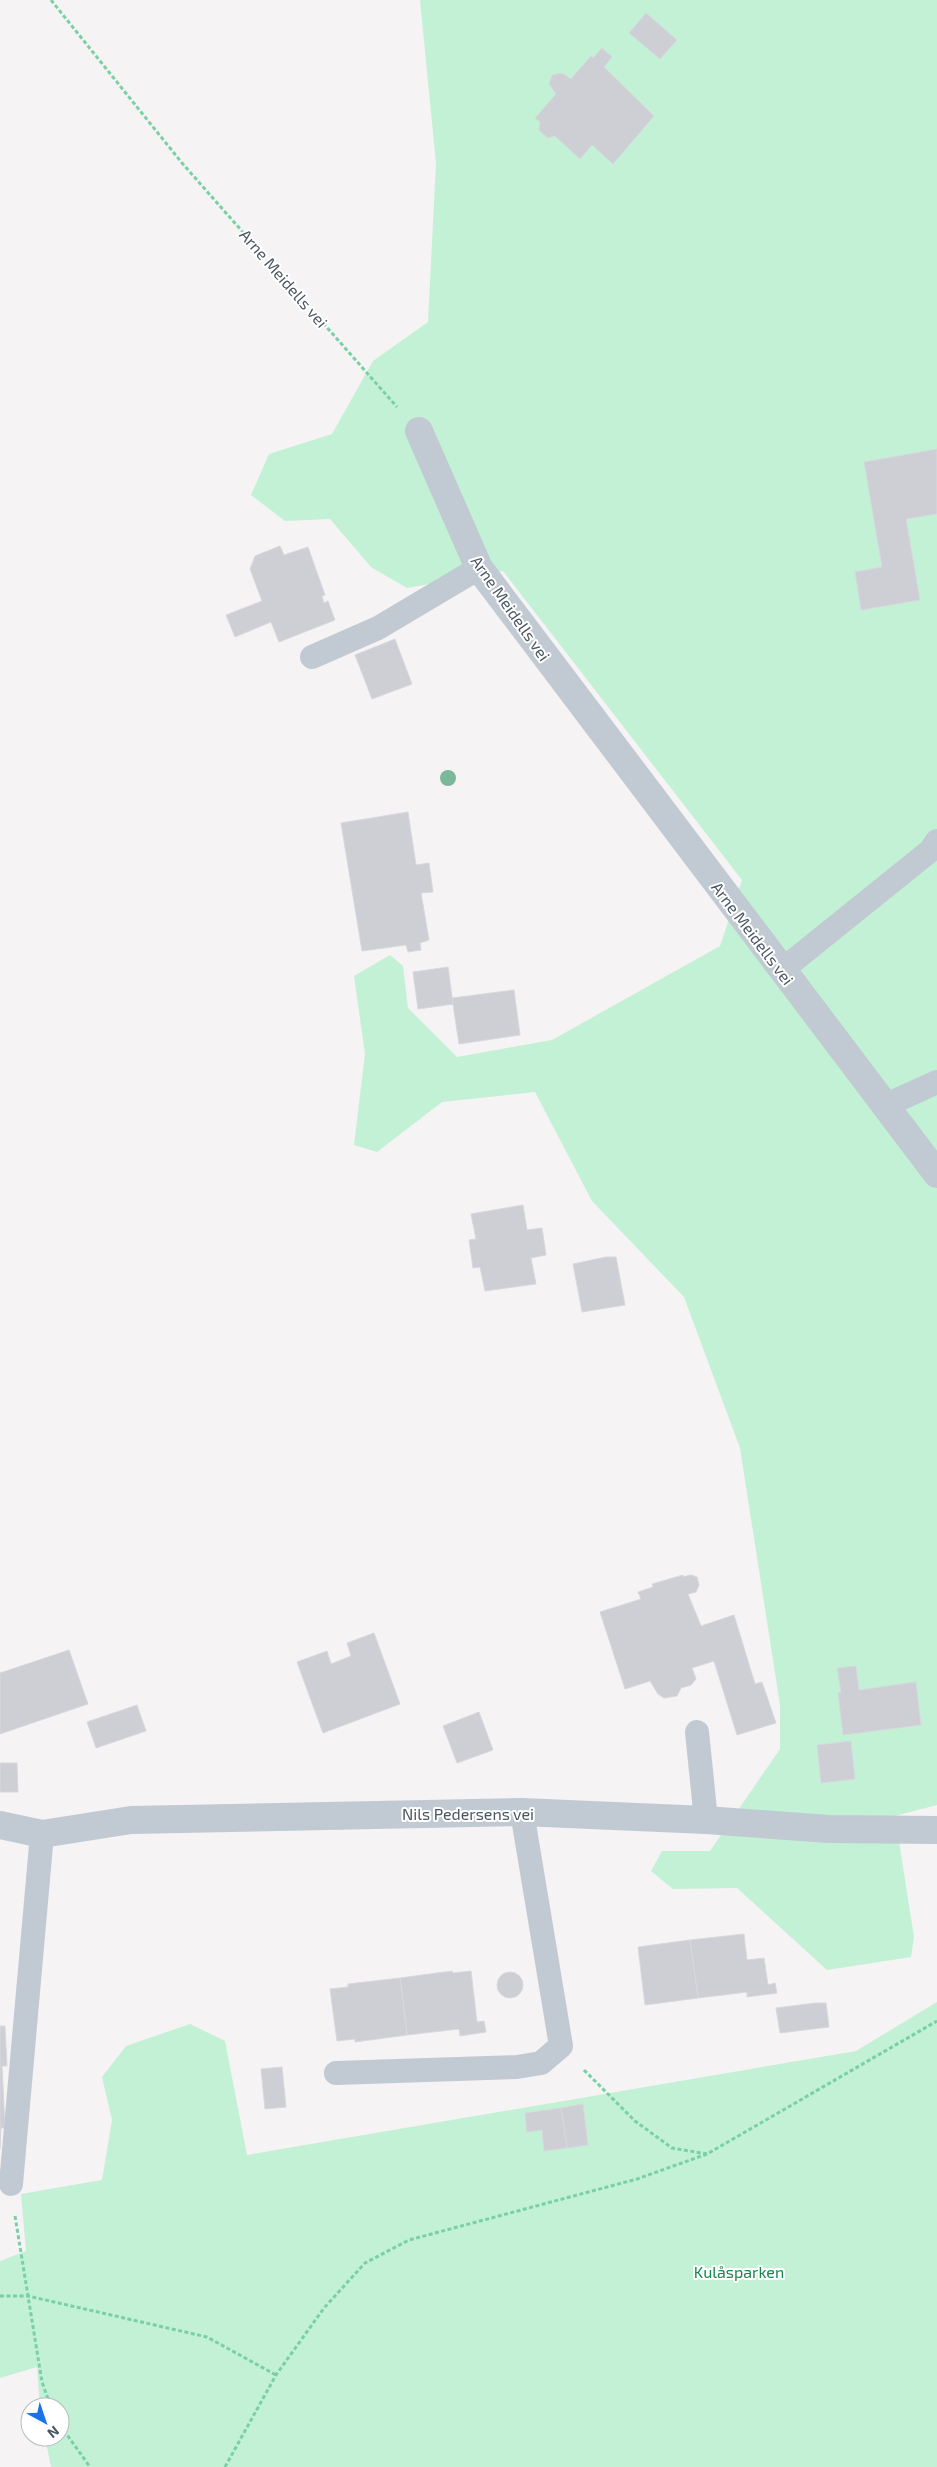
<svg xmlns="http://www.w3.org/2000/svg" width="937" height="2467" viewBox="0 0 937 2467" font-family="'Exo 2',sans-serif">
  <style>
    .green { fill: #c3f1d5 }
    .building { fill: #cdcfd5; stroke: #d7d9de }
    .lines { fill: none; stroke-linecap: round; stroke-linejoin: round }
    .path { stroke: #7ad0a6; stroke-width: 3; stroke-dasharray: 4 2.5; stroke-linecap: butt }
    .service { stroke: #c1cad2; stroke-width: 24 }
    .minor { stroke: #c1cad2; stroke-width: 28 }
    .tree { fill: #7bb799 }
    .labels { text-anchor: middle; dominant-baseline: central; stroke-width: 4; stroke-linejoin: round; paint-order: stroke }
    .street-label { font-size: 16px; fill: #4a5661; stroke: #fff }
    .park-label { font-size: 16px; fill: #17864f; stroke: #fff }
  </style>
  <rect width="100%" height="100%" fill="#f5f3f3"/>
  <g class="green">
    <path d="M420,0H937V1805L895,1816L914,1937L911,1957L827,1970L737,1888L673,1889L651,1871L662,1851H710L780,1749V1705L740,1448L684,1297L592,1201L535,1092L442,1102L377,1152L354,1145L365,1054L354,976L390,955L403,966L408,1008L457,1057L552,1040L720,946L742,880L503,571L407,588L371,567L330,519L285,521L251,495L269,454L332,434L373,361L428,322L436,163Z"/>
    <path d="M937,2002V2467H51L45,2437H60V2407H40L37,2367L0,2378V2261L26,2251L21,2194L102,2180L112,2120L102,2077L126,2046L190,2024L225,2041L247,2155L856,2051Z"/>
  </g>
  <g class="building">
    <path d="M646,13L677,40L660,59L629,33Z"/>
    <path d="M602,48L612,57L604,67L654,116L613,164L592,145L580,159L555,136L548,138L539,130L540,122L535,118L556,94L549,84L552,75L562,73L571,79L591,56L593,58Z"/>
    <path d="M937,449V514L906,519L920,600L861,610L855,572L882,567L864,462Z"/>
    <path d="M280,546L284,555L308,547L325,595L322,596L324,603L328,601L335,620L279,642L271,622L235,637L226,615L262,601L250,569L255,556Z"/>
    <path d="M395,639L412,684L372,699L355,655Z"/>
    <path d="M408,812L416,865L429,863L433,892L421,893L429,940L420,943L421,950L408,952L406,945L362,951L341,823Z"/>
    <path d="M448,967L453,1004L418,1009L413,972Z"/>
    <path d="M514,990L520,1035L459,1044L452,998Z"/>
    <path d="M523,1205L527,1230L542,1228L546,1255L531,1258L536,1284L485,1291L480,1267L473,1268L469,1240L476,1239L471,1214Z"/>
    <path d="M606,1257H616L625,1305L582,1312L573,1264Z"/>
    <path d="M683,1575V1577L691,1575L697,1577L699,1585L696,1592L688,1594L701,1626L734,1615L755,1684L762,1682L776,1723L737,1735L714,1661L692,1668L696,1679L691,1685L681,1688L677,1696L664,1698L658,1694L650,1681L625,1689L600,1612L641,1599L638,1592L653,1587L652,1584Z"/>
    <path d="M374,1633L400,1704L323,1733L297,1662L327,1651L331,1664L351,1656L347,1643Z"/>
    <path d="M69,1650L88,1704L0,1734V1673Z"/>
    <path d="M856,1666L859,1690L916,1682L921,1725L843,1735L838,1693L841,1692L837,1668Z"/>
    <path d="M137,1705L146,1731L96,1748L87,1722Z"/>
    <path d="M479,1712L493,1750L457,1763L443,1726Z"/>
    <path d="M851,1741L855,1779L821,1783L817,1745Z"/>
    <path d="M0,1763H17L18,1792H0Z"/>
    <path d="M744,1934L747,1960L764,1958L768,1985L775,1983L777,1993L747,1997V1992L698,1998L690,1940Z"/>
    <path d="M690,1940L698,1998L645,2005L638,1947Z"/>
    <path d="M452,1971L453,1973L471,1971L477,2022L484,2021L486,2032L460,2036L459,2029L407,2035L400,1978Z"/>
    <circle cx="510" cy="1985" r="13"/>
    <path d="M400,1978L407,2035L355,2042V2039L337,2041L330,1989L348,1987V1984Z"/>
    <path d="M815,2003H826L829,2027L780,2033L776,2008Z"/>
    <path d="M0,2026H5L7,2066H2L5,2128H1L0,2149Z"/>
    <path d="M282,2067L286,2107L265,2109L261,2069Z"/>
    <path d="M583,2104L588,2145L567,2148L561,2108Z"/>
    <path d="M561,2108L567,2148L544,2151L542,2130L527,2132L525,2113Z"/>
  </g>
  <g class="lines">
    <g class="path">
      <path d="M51,0L182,163L397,407"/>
      <path d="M584,2070L635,2121L672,2148L707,2154"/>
      <path d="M15,2216L42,2382L51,2407"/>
      <path d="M0,2296H28L207,2337L276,2375"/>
      <path d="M60,2425L90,2467"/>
      <path d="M225,2467L276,2375L324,2308L365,2263L409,2240L637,2179L707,2154L937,2021"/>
    </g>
    <g class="service">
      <path d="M312,657L378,628L479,568"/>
      <path d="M782,970L931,850L937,841"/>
      <path d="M884,1106L937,1082"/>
      <path d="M697,1732L706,1820"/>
      <path d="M336,2073L517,2067L541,2063L561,2046L522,1812"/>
      <path d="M11,2184L42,1834"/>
    </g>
    <g class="minor">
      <path d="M419,431L479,568L937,1174"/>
      <path d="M0,1825L42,1834L131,1820L522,1812L706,1820L829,1829L937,1830"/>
    </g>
  </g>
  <circle class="tree" cx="448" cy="778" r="8"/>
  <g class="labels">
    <g class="street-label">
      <text transform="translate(284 278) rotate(49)">Arne Meidells vei</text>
      <text transform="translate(511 608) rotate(55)">Arne Meidells vei</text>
      <text transform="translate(753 933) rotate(53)">Arne Meidells vei</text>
      <text x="468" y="1813">Nils Pedersens vei</text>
    </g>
    <g class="park-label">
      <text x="739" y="2271">Kulåsparken</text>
    </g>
  </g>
  <g transform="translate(45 2422) rotate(140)"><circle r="24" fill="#ffffff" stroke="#b7bbc0"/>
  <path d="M0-4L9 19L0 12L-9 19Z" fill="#1a73e8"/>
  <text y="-8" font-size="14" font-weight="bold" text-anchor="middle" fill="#4a5661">N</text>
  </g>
</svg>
